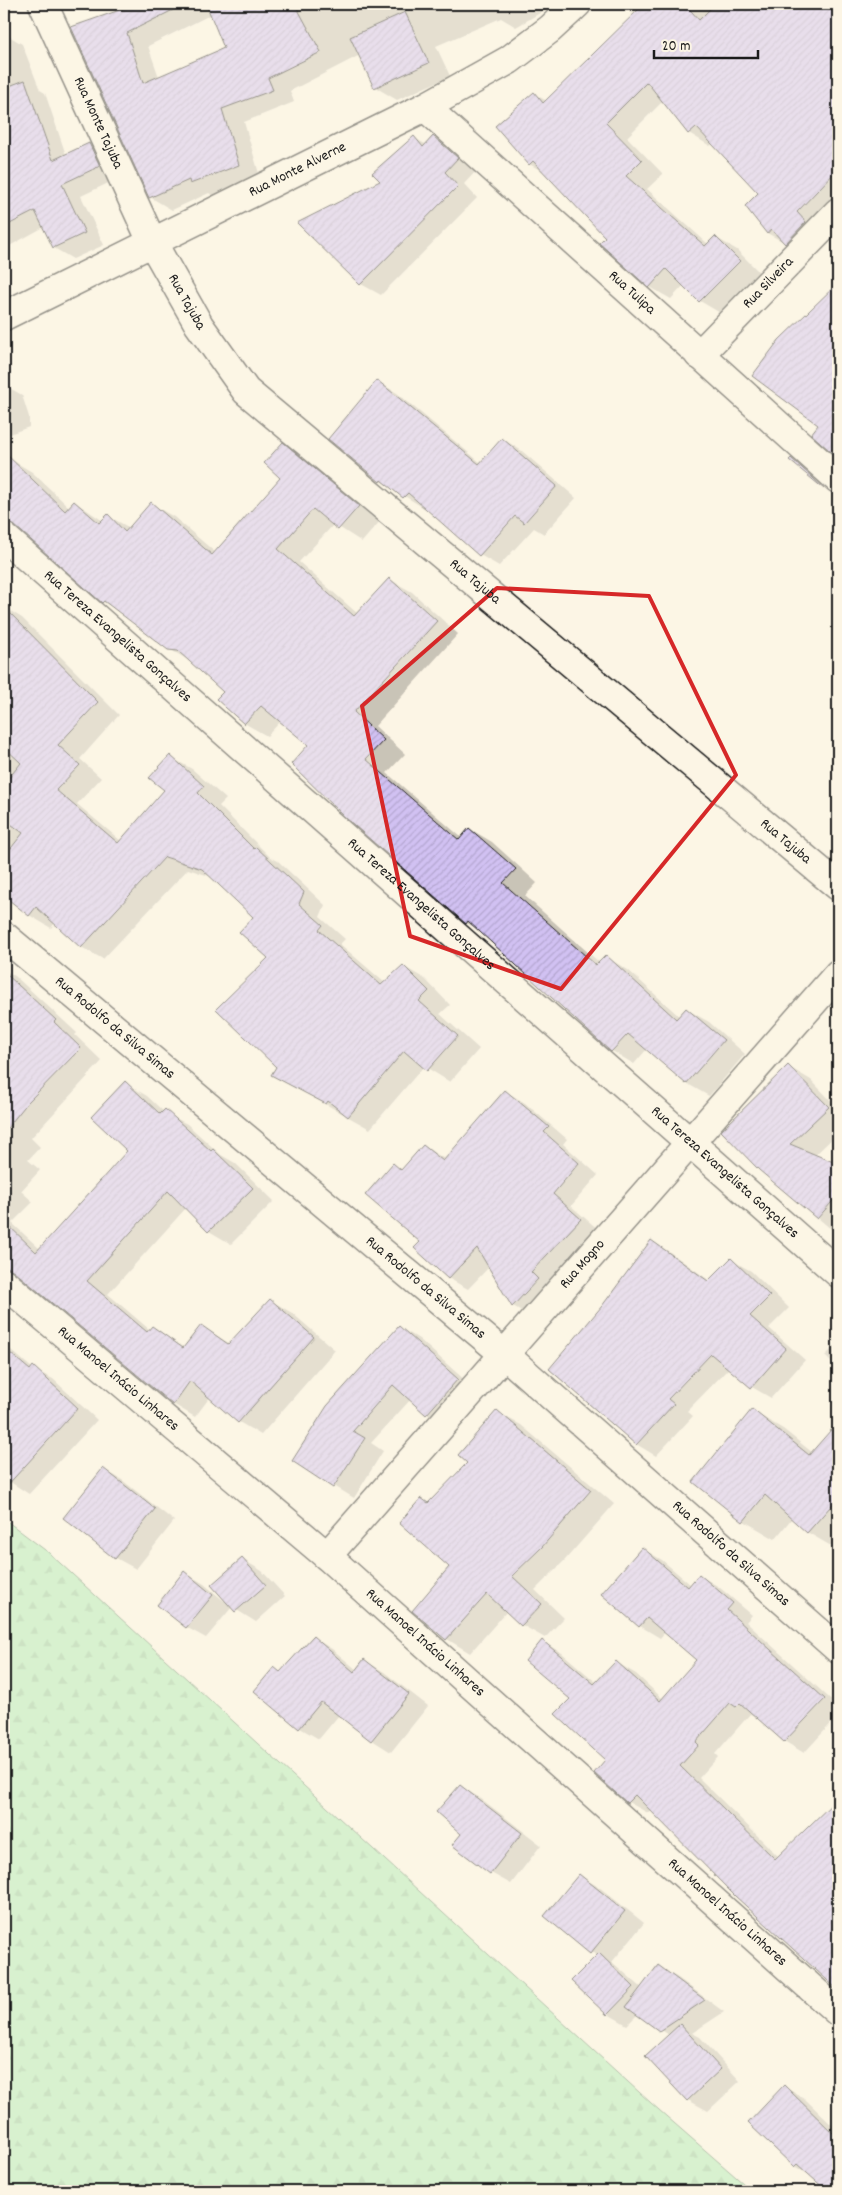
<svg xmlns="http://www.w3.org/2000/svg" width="842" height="2195" viewBox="0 0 842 2195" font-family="Dekko,sans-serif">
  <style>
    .forest { fill: url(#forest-firs); stroke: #648468 }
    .shadow { fill: #0003; fill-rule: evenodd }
    .building { fill: url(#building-hatch); stroke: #1c1c1c }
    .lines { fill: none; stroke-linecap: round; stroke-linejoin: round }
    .minor-casing { stroke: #1c1c1c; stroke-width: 31 }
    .secondary-casing { stroke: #1c1c1c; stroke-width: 31 }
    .minor { stroke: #fcf5e5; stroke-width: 28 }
    .secondary { stroke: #fcf5e5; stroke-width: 28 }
    .marked { fill: none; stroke: #d62828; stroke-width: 4; stroke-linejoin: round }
    .labels { text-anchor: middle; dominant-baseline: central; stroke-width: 5; stroke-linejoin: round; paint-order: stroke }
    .street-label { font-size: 15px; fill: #1c1c1c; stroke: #fcf5e5 }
  </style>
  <defs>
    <pattern id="forest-firs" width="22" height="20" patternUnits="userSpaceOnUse" patternTransform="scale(1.25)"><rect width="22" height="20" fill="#adecb4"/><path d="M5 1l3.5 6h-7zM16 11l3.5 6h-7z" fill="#94ca9a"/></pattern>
    <pattern id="building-hatch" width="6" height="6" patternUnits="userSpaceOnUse" patternTransform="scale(1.25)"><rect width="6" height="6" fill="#d1c1f2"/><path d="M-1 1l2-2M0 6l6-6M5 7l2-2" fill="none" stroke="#b3a5cf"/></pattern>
  </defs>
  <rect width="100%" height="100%" fill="#fcf5e5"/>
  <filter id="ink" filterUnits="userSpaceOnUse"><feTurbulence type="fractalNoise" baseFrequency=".02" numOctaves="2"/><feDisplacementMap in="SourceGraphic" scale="10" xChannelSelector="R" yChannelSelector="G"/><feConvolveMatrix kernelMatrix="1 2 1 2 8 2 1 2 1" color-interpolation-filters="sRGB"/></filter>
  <g filter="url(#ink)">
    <path class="forest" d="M4,1519L49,1553L651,2103L752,2191H4Z"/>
    <g class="shadow">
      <path d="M128,4H542L545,10L516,27L501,18L436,46L450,76L397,100L375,87L360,55L290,91L294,102L244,122L260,177L213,196L209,193L172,210L150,197L72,27L130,8ZM212,14L226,49L159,77L148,46Z"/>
      <path d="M639,4H838V204L789,245L767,233L760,193L713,143L710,146L689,133L663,101L627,137L663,174L647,189L708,244L715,237L737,250L761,274L722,314L700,301L684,285L671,299L650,287L607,237L548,174L529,164L534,94L547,101L638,12L635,8Z"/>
      <path d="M4,33L22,44L40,90L45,93L66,155L89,144L109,156L119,178L81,196L104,245L73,259L54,248L44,227L4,249Z"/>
      <path d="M434,137L453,149L477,170L464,184L477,198L381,295L361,284L382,182L414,138L427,145Z"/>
      <path d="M835,287L838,289V457L813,434L820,425Z"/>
      <path d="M377,381L397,393L481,463L503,439L522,451L576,498L544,534L534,528L499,566L480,555L425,506L424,508L380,481Z"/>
      <path d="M4,385L22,395L29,417V427L4,436Z"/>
      <path d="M283,444L305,457L381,520L362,542L334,524L299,562L358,614L389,579L412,592L458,634L375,726L405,754L387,773L462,838L470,829L492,842L537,883L525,896L600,963L606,957L628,970L680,1017L686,1009L709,1022L745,1054L709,1096L686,1083L647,1049L634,1064L612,1051L481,931L467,923L347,817L310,745L281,721L267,736L244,723L224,692L192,662L169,649L121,612L103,602L4,515V465L10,459L32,472L70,508L75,502L103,521L108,516L130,528L151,504L174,517L216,553L282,478Z"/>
      <path d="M791,459L811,471L835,493L825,487Z"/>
      <path d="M4,607L22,618L119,715L80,759L101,778L77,804L121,841L165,790L170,757L192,769L226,799L219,806L270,857L278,861L325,905L320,917L345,939L340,944L385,983L403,966L425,979L450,1005L440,1014L479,1049L450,1082L424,1066L370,1129L295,1087L277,1067L270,958L254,916L212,877L188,869L103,959L81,947L55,923L51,928L29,915L4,895Z"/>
      <path d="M4,970L15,976L77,1033L75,1035L102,1061L31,1138L40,1147L28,1160L40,1170L21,1191L33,1202L12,1223L40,1249L129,1151L125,1083L147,1096L164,1112L187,1124L221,1155L235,1163L274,1201L231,1244L209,1231L186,1208L108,1294L150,1330L152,1328L185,1348L201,1326L230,1344L270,1300L292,1313L335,1350L261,1435L239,1422L210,1397L195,1417L173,1404L18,1273L4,1266Z"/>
      <path d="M789,1067L811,1080L838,1108V1133L814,1156L838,1165V1235L760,1169Z"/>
      <path d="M505,1091L525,1103L567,1139L563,1144L598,1175L571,1206L600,1231L532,1317L513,1306L490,1266L468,1289L448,1278L422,1242L393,1164L403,1170L424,1146L446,1160Z"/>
      <path d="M652,1241L671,1253L710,1281L731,1260L751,1271L789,1308L769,1328L805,1360L771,1398L752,1387L729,1368L687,1411L693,1416L656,1456L636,1444L603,1306Z"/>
      <path d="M399,1327L419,1339L477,1391L446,1425L427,1414L411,1399L371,1443L383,1451L354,1498L293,1461Z"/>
      <path d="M838,1343V1369L825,1356Z"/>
      <path d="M4,1344L33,1369L53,1379L97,1420L29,1494L4,1478Z"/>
      <path d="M752,1411L783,1429L813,1453L838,1424V1550L807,1532L792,1518L775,1539L744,1521L695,1482Z"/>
      <path d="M497,1412L521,1425L614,1504L565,1560L535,1590L564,1618L545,1638L522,1625L507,1611L470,1653L447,1639L413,1610L451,1567L429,1504L469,1463Z"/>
      <path d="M103,1469L122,1480L174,1521L136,1569L116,1558L65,1518Z"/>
      <path d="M643,1549L662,1560L691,1585L699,1575L719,1587L752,1615L746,1622L838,1706V1716L804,1753L784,1741L757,1717L750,1714L715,1754L718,1757L699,1778L779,1857L838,1800V1988L736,1895L651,1809L648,1813L628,1802L596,1773L607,1760L543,1642L562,1653L597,1683L616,1662L636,1674L663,1699L698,1660L665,1632L660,1638L640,1626L603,1594Z"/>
      <path d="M242,1559L262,1571L285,1596L256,1622L232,1607L206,1638L186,1627L184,1572L204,1584L224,1601Z"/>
      <path d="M313,1638L332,1649L357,1670L364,1660L384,1672L428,1706L391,1752L372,1740L339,1715L319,1739L300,1728L275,1669L281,1673Z"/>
      <path d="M461,1787L480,1798L541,1845L511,1884L491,1873L454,1845L463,1834Z"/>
      <path d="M579,1876L599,1887L644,1923L612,1962L642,1988L659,1967L678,1978L724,2012L692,2033L700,2037L740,2081L708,2111L688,2100L669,2035L638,2014L627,2025L608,2014L598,1956L546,1916Z"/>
      <path d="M784,2087L804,2098L838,2131V2191H828L813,2177L794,2166Z"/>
    </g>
    <g class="building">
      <path d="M137,4H172L175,9L127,33L143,83L224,48L206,4H295L321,52L268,78L273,90L222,109L239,165L190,184L189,180L149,198L71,27Z"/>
      <path d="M644,4H685L699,20L711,8L722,4H838V169L797,212L806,222L785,244L771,229L767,234L745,206L758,193L696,127L688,134L647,82L606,123L642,160L626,176L705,246L715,236L740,261L699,302L666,269L649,288L599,243L605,237L533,161L529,165L495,126L534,92L543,103Z"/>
      <path d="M405,12L429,63L374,88L350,37Z"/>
      <path d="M25,80L53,160L89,143L100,166L62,184L85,233L53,248L35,211L4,227V88Z"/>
      <path d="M414,136L423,147L433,136L458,158L445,172L458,186L360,285L297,223L380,181L372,173Z"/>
      <path d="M838,283V458L811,434L818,425L752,376L779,340Z"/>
      <path d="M377,380L479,464L502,438L557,486L524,523L515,516L479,556L408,493L403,498L381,480L380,482L328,439Z"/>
      <path d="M283,442L359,506L338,530L313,509L278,549L354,616L389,578L437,621L354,712L384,740L366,759L459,840L469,828L516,869L503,883L596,965L606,955L676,1019L686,1008L724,1040L686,1084L628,1034L611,1052L468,921L466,924L346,818L291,764L308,745L261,706L244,724L216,699L223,692L178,651L168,650L104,601L102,603L14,525L4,522V452L65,511L74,501L99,523L108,514L125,532L151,502L212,555L280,478L264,463Z"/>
      <path d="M791,458L824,488V489L789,460Z"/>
      <path d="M4,607L98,702L58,745L80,765L56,790L118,843L164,790L149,778L170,755L204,786L198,793L254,849L256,847L304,892L299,904L323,925L319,930L381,985L403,965L429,991L419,1001L458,1036L427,1071L404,1051L348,1117L328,1101L326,1104L271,1075L276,1067L216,1009L268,958L239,932L253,917L202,869L165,857L81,948L36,907L29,916L4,896V857L23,833L4,819V784L21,763L4,747Z"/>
      <path d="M4,972L56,1020L54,1022L81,1048L28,1102L4,1132Z"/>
      <path d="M788,1065L829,1107L790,1144L838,1164V1195L817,1219L759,1170L721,1131Z"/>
      <path d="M125,1081L160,1114L165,1109L211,1151L213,1149L253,1188L208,1232L168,1191L87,1281L147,1332L152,1326L183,1348L201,1325L228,1344L270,1299L314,1337L238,1423L190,1381L173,1405L14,1271L4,1265V1221L36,1252L127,1151L91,1117Z"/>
      <path d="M505,1090L549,1127L544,1132L579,1163L553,1194L581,1219L531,1272L538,1279L512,1307L477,1248L448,1279L414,1248L420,1242L365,1195L393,1163L401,1170L423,1145L443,1161Z"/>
      <path d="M651,1240L708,1281L731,1258L770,1296L750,1316L786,1348L751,1388L711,1354L668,1399L674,1404L636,1445L549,1369L602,1306Z"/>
      <path d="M399,1326L458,1379L426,1415L393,1385L353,1431L365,1438L333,1488L292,1461L327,1406Z"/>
      <path d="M4,1348L30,1370L33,1366L78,1408L4,1489Z"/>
      <path d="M752,1409L809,1455L838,1422V1498L807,1533L765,1495L743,1522L693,1482Z"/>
      <path d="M497,1410L591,1490L542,1547L512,1576L542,1604L521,1626L487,1594L446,1640L412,1611L449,1567L399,1523L421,1498L428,1503L467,1463L458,1455Z"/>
      <path d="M103,1468L155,1509L115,1559L63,1518Z"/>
      <path d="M642,1547L688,1587L699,1574L733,1603L727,1610L825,1699L784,1742L740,1703L736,1707L730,1703L696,1742L699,1745L680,1766L775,1859L838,1798V1990L735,1896L635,1795L627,1803L594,1773L605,1760L555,1714L570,1699L525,1661L542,1640L594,1684L616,1661L660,1701L696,1660L647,1618L639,1627L601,1594Z"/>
      <path d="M242,1558L266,1585L235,1612L211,1585Z"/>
      <path d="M184,1571L213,1595L186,1628L157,1605Z"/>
      <path d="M313,1636L354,1672L364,1659L409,1694L371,1741L321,1702L299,1729L254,1691L274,1667L280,1672Z"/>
      <path d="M460,1785L522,1833L490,1874L452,1845L461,1834L436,1812Z"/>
      <path d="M579,1874L625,1911L590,1954L544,1916Z"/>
      <path d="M599,1953L634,1987L607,2015L571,1981Z"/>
      <path d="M658,1965L705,2000L659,2031L626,2007Z"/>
      <path d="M680,2024L721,2069L687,2101L645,2056Z"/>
      <path d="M784,2085L838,2138V2191H827L797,2164L794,2167L748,2123Z"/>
    </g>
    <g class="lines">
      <defs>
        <g id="minor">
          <path id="s1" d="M43,4L152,242L199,325L246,391L838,886"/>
          <path id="s2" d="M425,107L838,479"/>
          <path id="s3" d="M4,316L425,107L509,60L550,29L577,4"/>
          <path id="s4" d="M699,355L838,212"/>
          <path id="s5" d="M4,537L838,1273"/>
          <path id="s6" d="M4,936L504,1354L838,1649"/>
          <path id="s7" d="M327,1556L838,974"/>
        </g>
        <g id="secondary">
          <path id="s8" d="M4,1283L327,1556L838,2012"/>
        </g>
      </defs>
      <use href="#minor" class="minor-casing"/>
      <use href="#secondary" class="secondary-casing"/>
      <use href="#minor" class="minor"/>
      <use href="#secondary" class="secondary"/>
    </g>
  </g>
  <path d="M0 0H842V2195H0ZM497,588L649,596L736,775L561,989L410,936L362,706Z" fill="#fcf5e5" fill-opacity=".55" fill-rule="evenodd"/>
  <path class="marked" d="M497,588L649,596L736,775L561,989L410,936L362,706Z"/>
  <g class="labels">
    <g class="street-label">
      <text stroke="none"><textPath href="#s1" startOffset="131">Rua Monte Tajuba</textPath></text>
      <text stroke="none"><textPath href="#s3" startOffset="328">Rua Monte Alverne</textPath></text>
      <text stroke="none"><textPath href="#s4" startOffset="100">Rua Silveira</textPath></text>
      <text stroke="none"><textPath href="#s2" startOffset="278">Rua Tulipa</textPath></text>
      <text stroke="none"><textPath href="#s1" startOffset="331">Rua Tajuba</textPath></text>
      <text stroke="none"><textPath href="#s1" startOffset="736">Rua Tajuba</textPath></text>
      <text stroke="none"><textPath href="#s5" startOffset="151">Rua Tereza Evangelista Gonçalves</textPath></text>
      <text stroke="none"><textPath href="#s1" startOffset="1141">Rua Tajuba</textPath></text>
      <text stroke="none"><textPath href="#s5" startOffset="556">Rua Tereza Evangelista Gonçalves</textPath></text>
      <text stroke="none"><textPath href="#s6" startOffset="144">Rua Rodolfo da Silva Simas</textPath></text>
      <text stroke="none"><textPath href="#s5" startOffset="961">Rua Tereza Evangelista Gonçalves</textPath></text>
      <text stroke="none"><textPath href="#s7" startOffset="388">Rua Mogno</textPath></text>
      <text stroke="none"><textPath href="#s6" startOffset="549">Rua Rodolfo da Silva Simas</textPath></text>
      <text stroke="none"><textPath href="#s8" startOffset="149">Rua Manoel Inácio Linhares</textPath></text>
      <text stroke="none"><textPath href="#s6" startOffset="954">Rua Rodolfo da Silva Simas</textPath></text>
      <text stroke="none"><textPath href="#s8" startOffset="554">Rua Manoel Inácio Linhares</textPath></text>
      <text stroke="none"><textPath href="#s8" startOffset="959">Rua Manoel Inácio Linhares</textPath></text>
    </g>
  </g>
  <rect width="842" height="2195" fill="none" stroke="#fcf5e5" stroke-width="20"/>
  <rect x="10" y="10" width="822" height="2175" fill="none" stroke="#1c1c1c" stroke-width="2" filter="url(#ink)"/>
  <path d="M654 50v8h104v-8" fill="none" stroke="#1c1c1c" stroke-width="2.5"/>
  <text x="662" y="50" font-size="15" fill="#1c1c1c" stroke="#fcf5e5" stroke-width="4" paint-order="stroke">20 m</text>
</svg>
